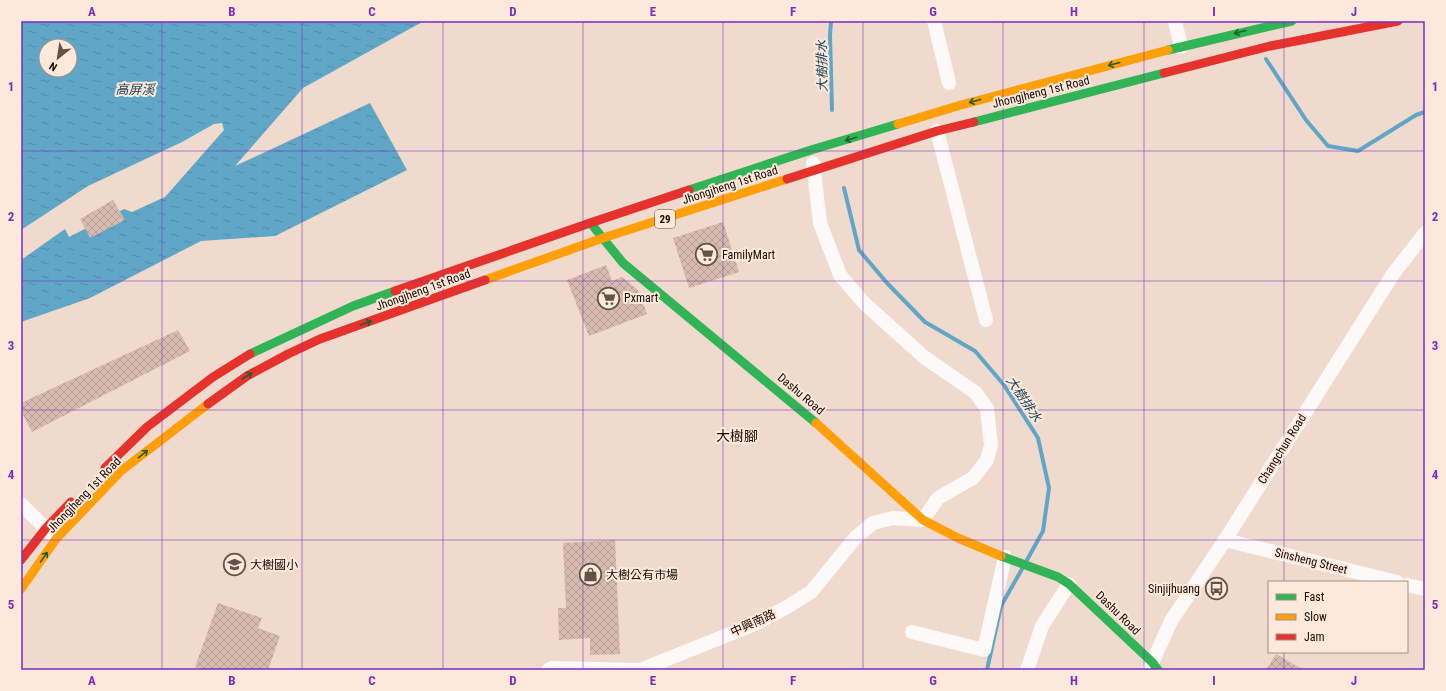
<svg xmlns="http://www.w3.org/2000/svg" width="1446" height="691" viewBox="0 0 1446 691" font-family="'Roboto Condensed','Noto Sans TC',sans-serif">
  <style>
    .water { fill: url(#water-ripples); fill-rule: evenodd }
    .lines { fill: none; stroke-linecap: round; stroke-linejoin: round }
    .stream { stroke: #60a6c6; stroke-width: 4 }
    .building { fill: url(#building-cross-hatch) }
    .street { stroke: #fdf9f8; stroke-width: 14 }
    .fast { stroke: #30b455; stroke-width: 9 }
    .slow { stroke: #ff9f0a; stroke-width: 9 }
    .jam { stroke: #e5322d; stroke-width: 9 }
    .oneway { stroke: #245e2b }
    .grid { fill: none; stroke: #7b2cbf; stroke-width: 1; stroke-opacity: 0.55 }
    .labels { text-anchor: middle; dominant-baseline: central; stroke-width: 4; stroke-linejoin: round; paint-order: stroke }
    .shield { fill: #fde9dc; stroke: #5d4c43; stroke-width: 1 }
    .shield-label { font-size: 11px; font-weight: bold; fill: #180801 }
    .street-label { font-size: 12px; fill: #180801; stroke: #fde9dc }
    .poi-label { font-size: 12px; fill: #180801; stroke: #fde9dc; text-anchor: start }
    .water-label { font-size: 13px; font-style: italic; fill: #164057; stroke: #fde9dc }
    .quarter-label { font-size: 14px; fill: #180801; stroke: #fde9dc }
    .neatline { fill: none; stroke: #7b2cbf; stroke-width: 1.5 }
    .grid-label { font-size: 13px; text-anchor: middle; font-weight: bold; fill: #7b2cbf }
  </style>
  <defs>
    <pattern id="water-ripples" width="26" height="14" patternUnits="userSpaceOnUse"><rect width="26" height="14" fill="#60a6c6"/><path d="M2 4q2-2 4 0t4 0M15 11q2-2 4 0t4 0" fill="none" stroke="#538da8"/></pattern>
    <pattern id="building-cross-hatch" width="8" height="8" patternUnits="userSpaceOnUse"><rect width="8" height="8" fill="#d7bbb1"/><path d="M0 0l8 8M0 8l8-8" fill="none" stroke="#b89f96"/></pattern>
  </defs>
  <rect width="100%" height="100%" fill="#efdacd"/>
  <path class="water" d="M21,21H424L303,88L235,166L370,103L407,170L275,236L201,241L90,298L21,322V260L65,229L69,237L124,209L132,212L165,197L224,130L222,123L214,124L182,142L88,186L21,230ZM46,46H70V70H46Z"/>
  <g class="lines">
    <g class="stream">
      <path d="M831,21L830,35L832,110"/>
      <path d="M1266,59L1306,120L1328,146L1358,151L1416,115L1425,112"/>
      <path d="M844,188L859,250L887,283L925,322L975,351L1004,385L1038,438L1049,488L1043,531L1027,560"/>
      <path d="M987,670L1001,606L1022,569"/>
    </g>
  </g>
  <g class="building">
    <path d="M113,200L125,220L90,238L80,219Z"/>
    <path d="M723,222L739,272L689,288L673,238Z"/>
    <path d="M606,265L612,281L622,277L638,290L647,314L589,336L567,280Z"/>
    <path d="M178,330L190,351L32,432L21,411V403Z"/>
    <path d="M615,540L620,654L590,655V638L559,640L558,608H566L563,543Z"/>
    <path d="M218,603L262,618L258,628L280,636L268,670H203L195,667Z"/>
    <path d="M1276,654L1304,670H1266Z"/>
  </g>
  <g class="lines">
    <g class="street">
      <path d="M934,21L949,83"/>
      <path d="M1175,21L1181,47"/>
      <path d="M937,131L986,320"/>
      <path d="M21,504L50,533"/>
      <path d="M1225,540L1397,582"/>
      <path d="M1407,585L1425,589"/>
      <path d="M912,632L984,650L1005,557"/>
      <path d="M548,670L552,668L640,670L755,624L787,607L811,592L856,537L873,523L893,518L923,520L938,498L973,478L987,460L991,445L987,409L976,393L924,357L864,303L840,275L820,223L813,163"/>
      <path d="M1027,670L1042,626L1069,584"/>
      <path d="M1149,670L1171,621L1225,540L1393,274L1425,233"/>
    </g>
    <g class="fast">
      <path d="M1168,50L1292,21"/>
      <path d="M974,122L1164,73"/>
      <path d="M689,190L811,150L898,124"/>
      <path d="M593,226L623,263L816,423"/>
      <path d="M250,354L353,306L395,291"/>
      <path d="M1001,556L1058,577L1069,584L1152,662L1158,670"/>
    </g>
    <g class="slow">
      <path d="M898,124L961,105L1168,50"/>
      <path d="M485,280L603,238L787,179"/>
      <path d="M816,423L923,520L958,538L1001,556"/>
      <path d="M21,589L56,539L121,471L208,404"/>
    </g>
    <g class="jam">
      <path d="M1164,73L1270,46L1398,21"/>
      <path d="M787,179L937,131L974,122"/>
      <path d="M395,291L590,223L689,190"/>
      <path d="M208,404L247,376L288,354L320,339L485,280"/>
      <path d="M105,468L147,427L213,377L250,354"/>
      <path d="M21,560L46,528L71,502"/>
    </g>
  </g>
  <defs><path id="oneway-shaft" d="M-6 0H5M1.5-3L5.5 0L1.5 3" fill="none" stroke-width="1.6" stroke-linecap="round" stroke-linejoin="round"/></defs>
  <g class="oneway">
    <use href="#oneway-shaft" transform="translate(1240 32) rotate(166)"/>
    <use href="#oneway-shaft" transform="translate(1114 64) rotate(165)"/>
    <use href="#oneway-shaft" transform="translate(975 101) rotate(165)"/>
    <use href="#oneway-shaft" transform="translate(851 139) rotate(164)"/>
    <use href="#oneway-shaft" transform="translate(366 323) rotate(-20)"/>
    <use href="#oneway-shaft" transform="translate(247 376) rotate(-32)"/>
    <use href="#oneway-shaft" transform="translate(143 454) rotate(-39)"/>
    <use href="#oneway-shaft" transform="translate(44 557) rotate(-55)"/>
  </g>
  <path class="grid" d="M162,21V670M302,21V670M443,21V670M583,21V670M723,21V670M863,21V670M1003,21V670M1144,21V670M1284,21V582M21,151H1425M21,281H1425M21,410H1425M21,540H1425M1284,652V670"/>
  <defs>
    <symbol id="supermarket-ring" viewBox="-11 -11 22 22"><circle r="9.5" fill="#fde9dc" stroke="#635248" stroke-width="1.5"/><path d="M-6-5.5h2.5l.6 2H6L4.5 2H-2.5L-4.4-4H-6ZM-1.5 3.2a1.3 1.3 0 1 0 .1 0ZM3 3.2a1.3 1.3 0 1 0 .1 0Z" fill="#635248"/></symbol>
    <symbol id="school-ring" viewBox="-11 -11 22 22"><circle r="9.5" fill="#fde9dc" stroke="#635248" stroke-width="1.5"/><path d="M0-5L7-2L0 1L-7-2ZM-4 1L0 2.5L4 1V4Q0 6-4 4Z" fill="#635248"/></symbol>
    <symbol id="shop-ring" viewBox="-11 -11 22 22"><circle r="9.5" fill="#fde9dc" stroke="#635248" stroke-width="1.5"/><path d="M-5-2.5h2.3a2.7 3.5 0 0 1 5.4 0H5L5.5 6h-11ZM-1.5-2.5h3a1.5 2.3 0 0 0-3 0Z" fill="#635248"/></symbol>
    <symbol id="bus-ring" viewBox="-11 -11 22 22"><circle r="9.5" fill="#fde9dc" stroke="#635248" stroke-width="1.5"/><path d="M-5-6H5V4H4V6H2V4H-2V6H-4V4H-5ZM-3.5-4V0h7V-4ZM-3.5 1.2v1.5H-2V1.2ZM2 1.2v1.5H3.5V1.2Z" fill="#635248"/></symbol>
  </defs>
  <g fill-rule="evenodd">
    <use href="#supermarket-ring" x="694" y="242" width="25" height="25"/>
    <use href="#supermarket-ring" x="596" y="286" width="25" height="25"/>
    <use href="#school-ring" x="222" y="552" width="25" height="25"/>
    <use href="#shop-ring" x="578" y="562" width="25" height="25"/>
    <use href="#bus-ring" x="1204" y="576" width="25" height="25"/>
  </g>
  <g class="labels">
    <rect class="shield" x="655" y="210" width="20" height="18" rx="3"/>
    <g class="shield-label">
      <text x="665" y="219">29</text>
    </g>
    <g class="street-label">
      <text transform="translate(1041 92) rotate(-14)">Jhongjheng 1st Road</text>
      <text transform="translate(730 185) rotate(-18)">Jhongjheng 1st Road</text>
      <text transform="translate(423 290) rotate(-20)">Jhongjheng 1st Road</text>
      <text transform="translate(801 394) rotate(40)">Dashu Road</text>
      <text transform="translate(1282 449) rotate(-58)">Changchun Road</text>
      <text transform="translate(84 495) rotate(-46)">Jhongjheng 1st Road</text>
      <text transform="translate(1311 561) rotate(14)">Sinsheng Street</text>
      <text transform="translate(1118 613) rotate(44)">Dashu Road</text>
      <text transform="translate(753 623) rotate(-24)">中興南路</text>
    </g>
    <g class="poi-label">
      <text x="722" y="255">FamilyMart</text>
      <text x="624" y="298">Pxmart</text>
      <text x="250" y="565">大樹國小</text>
      <text x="606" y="575">大樹公有市場</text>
      <text x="1200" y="589" text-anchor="end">Sinjijhuang</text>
    </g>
    <g class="water-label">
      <text transform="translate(822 66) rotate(-91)">大樹排水</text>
      <text x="135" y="89">高屏溪</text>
      <text transform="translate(1024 399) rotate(56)">大樹排水</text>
    </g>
    <g class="quarter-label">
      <text x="737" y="436">大樹腳</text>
    </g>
  </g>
  <rect width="1446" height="691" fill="none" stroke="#fde9dc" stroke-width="44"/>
  <rect x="1268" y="581" width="140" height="72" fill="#fde9dc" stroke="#a18f84"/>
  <rect x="1276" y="594" width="20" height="6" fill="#30b455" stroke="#a18f84"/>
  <text x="1304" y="601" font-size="12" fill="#180801">Fast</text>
  <rect x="1276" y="614" width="20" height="6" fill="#ff9f0a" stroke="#a18f84"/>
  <text x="1304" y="621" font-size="12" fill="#180801">Slow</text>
  <rect x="1276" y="634" width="20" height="6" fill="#e5322d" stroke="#a18f84"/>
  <text x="1304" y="641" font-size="12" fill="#180801">Jam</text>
  <g transform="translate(58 58) rotate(210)"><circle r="19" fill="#fde9dc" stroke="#a18f84"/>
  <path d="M0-3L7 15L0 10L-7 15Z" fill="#635248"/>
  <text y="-6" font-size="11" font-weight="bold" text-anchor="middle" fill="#180801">N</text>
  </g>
  <rect x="22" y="22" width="1402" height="647" class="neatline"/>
  <g class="grid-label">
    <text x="92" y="16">A</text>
    <text x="232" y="16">B</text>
    <text x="372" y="16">C</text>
    <text x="513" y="16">D</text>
    <text x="653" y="16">E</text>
    <text x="793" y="16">F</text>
    <text x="933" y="16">G</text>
    <text x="1074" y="16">H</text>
    <text x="1214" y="16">I</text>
    <text x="1354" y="16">J</text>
    <text x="11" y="91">1</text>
    <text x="1435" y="91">1</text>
    <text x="11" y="221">2</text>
    <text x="1435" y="221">2</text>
    <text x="11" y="350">3</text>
    <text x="1435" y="350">3</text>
    <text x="11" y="479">4</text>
    <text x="1435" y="479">4</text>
    <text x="11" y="609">5</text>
    <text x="1435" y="609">5</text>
    <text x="92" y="685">A</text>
    <text x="232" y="685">B</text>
    <text x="372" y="685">C</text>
    <text x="513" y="685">D</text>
    <text x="653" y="685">E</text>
    <text x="793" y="685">F</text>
    <text x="933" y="685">G</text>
    <text x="1074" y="685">H</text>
    <text x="1214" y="685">I</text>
    <text x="1354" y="685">J</text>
  </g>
</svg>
